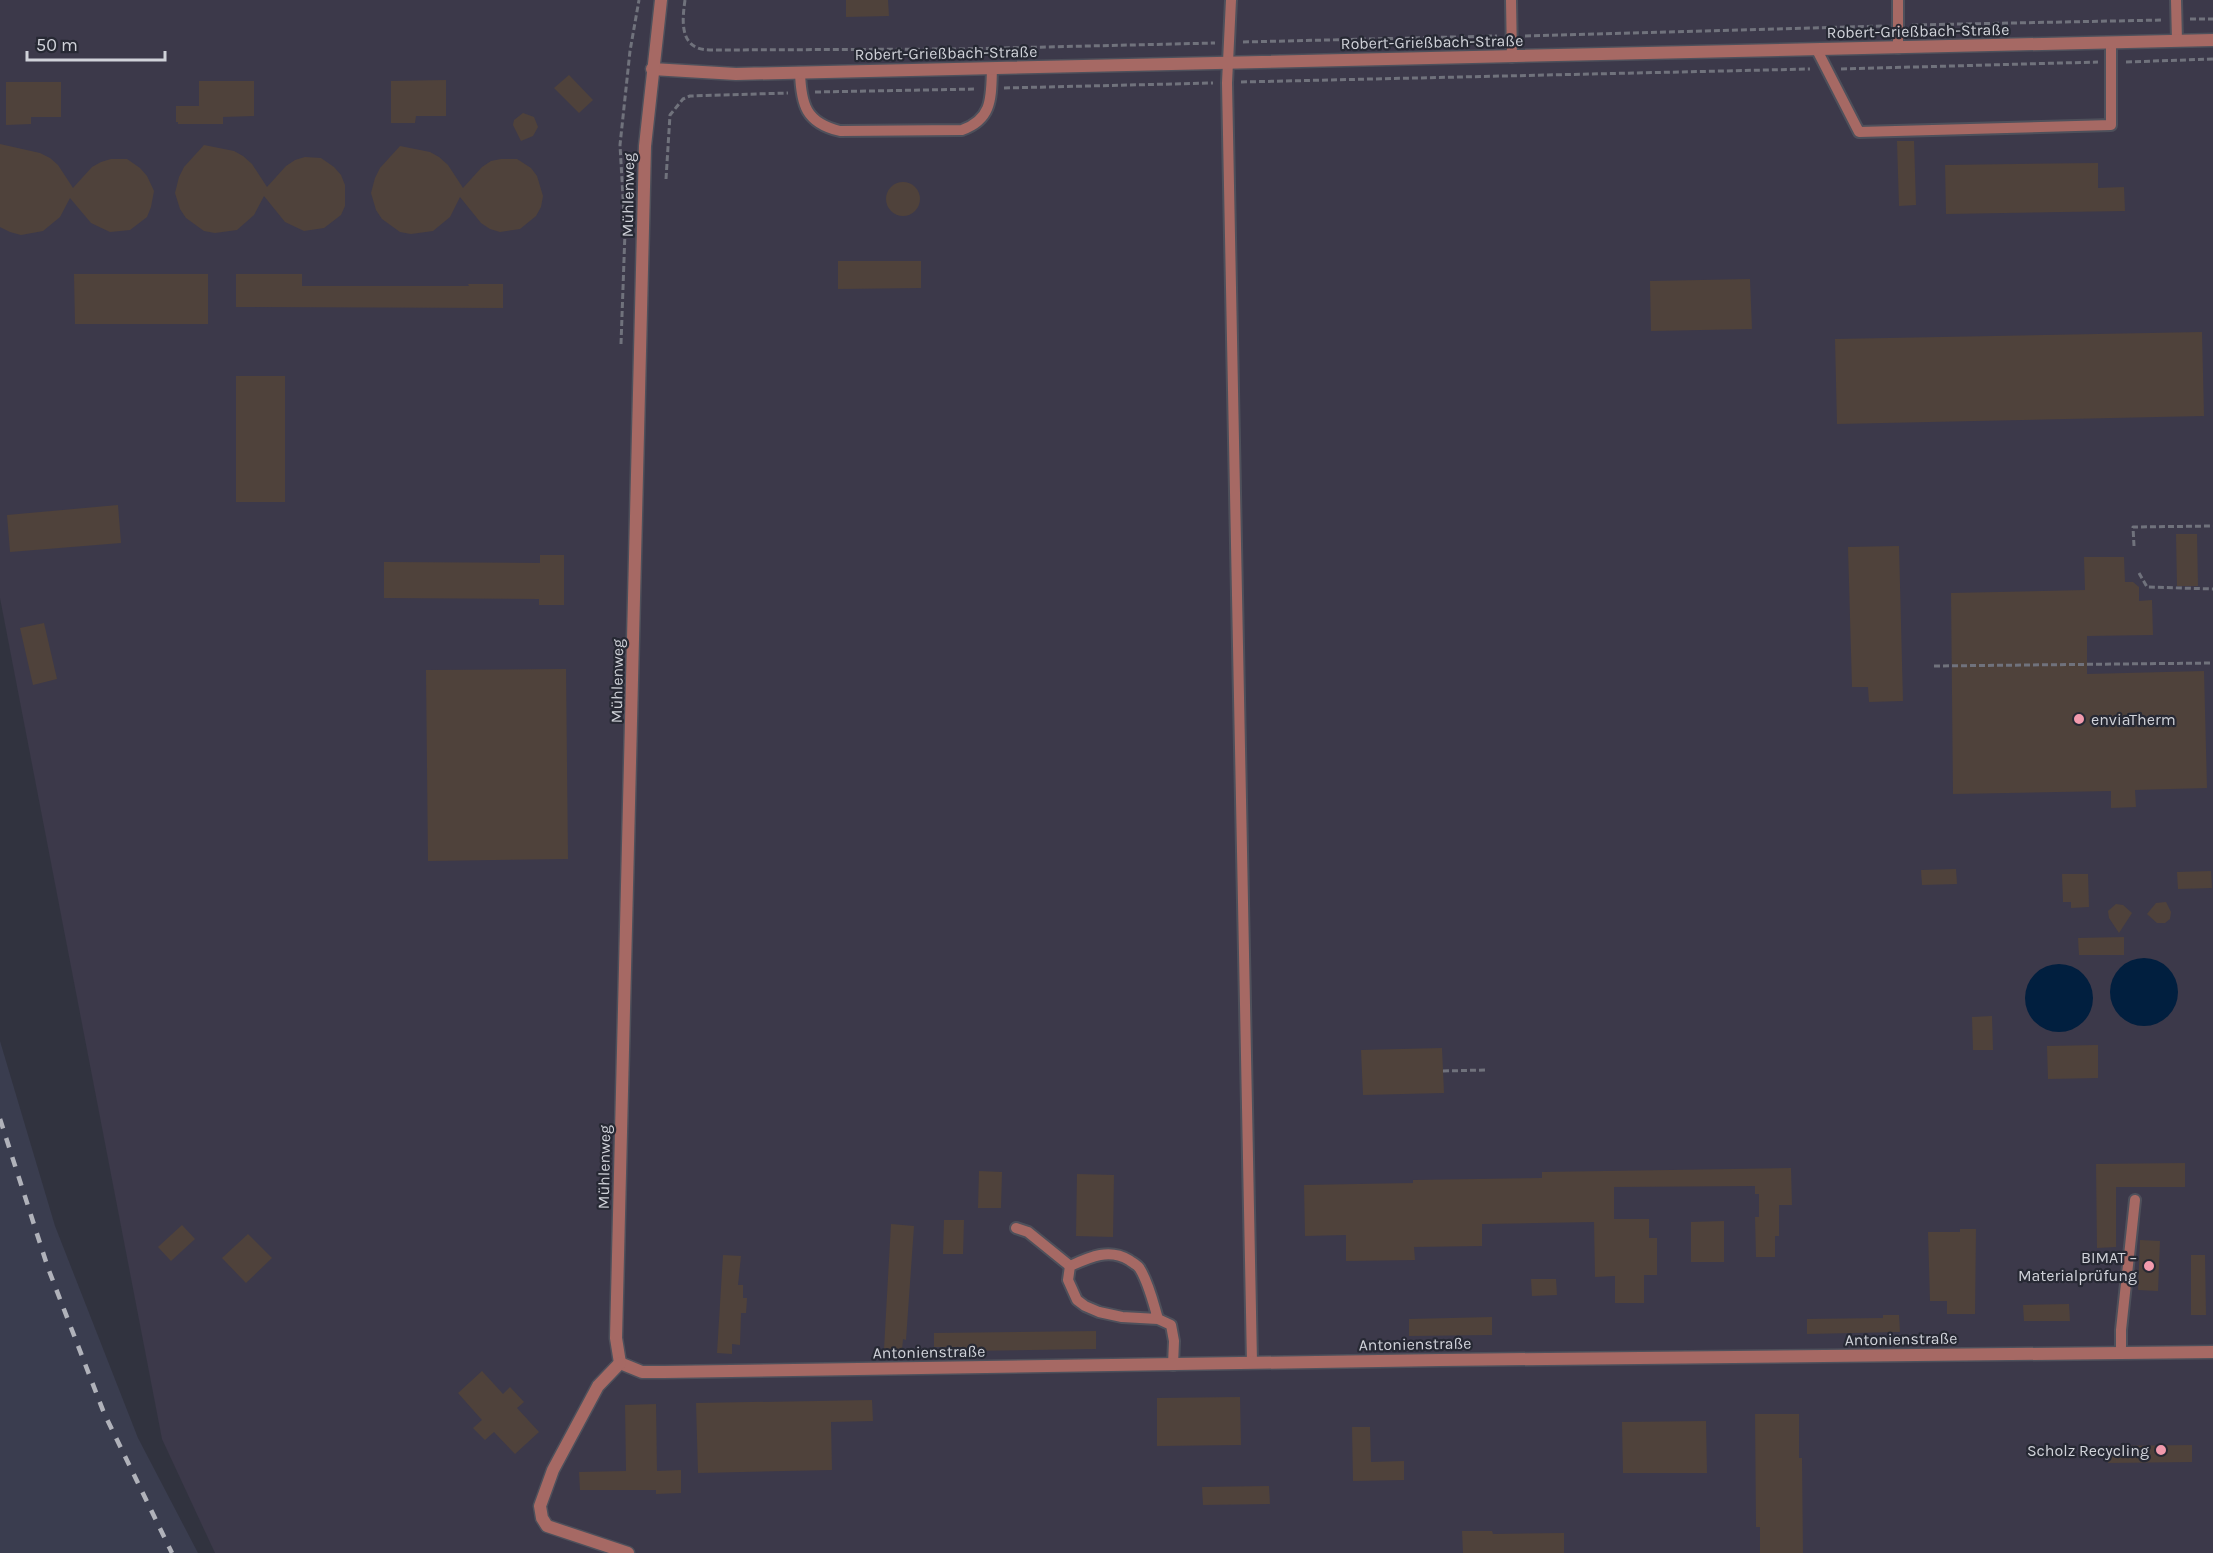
<svg xmlns="http://www.w3.org/2000/svg" width="2213" height="1553" viewBox="0 0 2213 1553" font-family="Karla,sans-serif">
  <style>
    .built { fill: #3a3d4f }
    .industrial { fill: #3c394a }
    .water { fill: #011f3f }
    .building { fill: #4f423b }
    .lines { fill: none; stroke-linecap: round; stroke-linejoin: round }
    .service-casing { stroke: #4e505b; stroke-width: 14 }
    .minor-casing { stroke: #4e505b; stroke-width: 15 }
    .path { stroke: #70727c; stroke-width: 3; stroke-dasharray: 6 3; stroke-linecap: butt }
    .service { stroke: #a66964; stroke-width: 10 }
    .minor { stroke: #a66964; stroke-width: 12 }
    .rail { stroke: #b0b2ba; stroke-width: 4.5; stroke-dasharray: 10 10; stroke-linecap: butt }
    .poi-dot { fill: #f29aad; stroke: #272934; stroke-width: 2 }
    .labels { text-anchor: middle; dominant-baseline: central; stroke-width: 4.5; stroke-linejoin: round; paint-order: stroke }
    .street-label { font-size: 16px; fill: #d0d2d9; stroke: #272934 }
    .poi-label { font-size: 16px; fill: #d0d2d9; stroke: #272934; text-anchor: end }
  </style>
  <rect width="100%" height="100%" fill="#31333f"/>
  <path class="built" d="M0,1041L55,1226L138,1438L198,1553H0Z"/>
  <path class="industrial" d="M0,0H2213V1553H215L162,1439L0,598Z"/>
  <g class="water">
    <circle cx="2144" cy="992" r="34"/>
    <circle cx="2059" cy="998" r="34"/>
  </g>
  <g class="building">
    <path d="M846,0H888L889,16L846,17Z"/>
    <path d="M569,75L593,100L579,113L554,88Z"/>
    <path d="M446,80V116H416L415,123H391V81Z"/>
    <path d="M199,81H254V116L223,117V124H178V122H176V106H199Z"/>
    <path d="M6,82H61V117H31V124L6,125Z"/>
    <path d="M523,113L534,117L538,127L533,136L521,141L513,125L514,120Z"/>
    <path d="M1897,141H1914L1916,205L1899,206Z"/>
    <path d="M0,144L40,153L50,158L58,165L73,188L92,167L101,162L111,159H127L140,168L147,176L154,191L151,207L147,217L130,230L110,232L91,223L70,198L60,217L43,231L21,235L10,232L0,227Z"/>
    <path d="M204,145L234,151L243,156L252,164L267,187L286,166L295,160L305,157L321,158L334,167L341,175L345,185V206L341,215L324,228L304,231L285,222L264,196L254,215L237,230L215,233L204,231L186,218L180,209L175,193L179,177L184,167Z"/>
    <path d="M400,146L430,152L439,157L448,165L463,188L482,167L491,161L501,159H517L531,168L537,176L543,196L541,207L536,216L520,229L500,232L490,229L481,223L460,197L450,217L433,231L411,234L400,232L382,219L376,210L371,193L375,178L380,168Z"/>
    <path d="M2098,163V188L2124,187L2125,211L1946,214L1945,165Z"/>
    <circle cx="903" cy="199" r="17"/>
    <path d="M838,261H921V288L838,289Z"/>
    <path d="M74,274H208V324H75Z"/>
    <path d="M236,274H302V286H469L468,284H503V308L236,307Z"/>
    <path d="M1750,279L1752,329L1651,331L1650,281Z"/>
    <path d="M2202,332L2204,416L1837,424L1835,339Z"/>
    <rect x="236" y="376" width="49" height="126"/>
    <path d="M118,505L121,543L10,552L7,515Z"/>
    <path d="M2176,534H2197L2198,586H2177Z"/>
    <path d="M1899,546L1903,701L1869,702L1868,687H1852L1848,547Z"/>
    <path d="M540,555H564V605H539V599L384,598V562L540,563Z"/>
    <path d="M2084,557H2124L2125,582H2133L2139,587V601L2152,600L2153,635L2087,636V674L2204,671L2207,788L2135,790L2136,807L2111,808V791L1953,794L1951,593L2085,590Z"/>
    <path d="M44,623L57,679L33,685L20,628Z"/>
    <path d="M566,669L568,859L428,861L426,670Z"/>
    <path d="M1956,869L1957,884L1922,885L1921,870Z"/>
    <path d="M2211,871L2212,888L2178,889L2177,872Z"/>
    <path d="M2062,874H2088L2089,907L2071,908V902H2063Z"/>
    <path d="M2166,902L2171,912L2170,919L2165,923H2157L2147,914L2156,903Z"/>
    <path d="M2116,904L2123,905L2132,913L2119,933L2109,918L2108,911Z"/>
    <path d="M2124,937V955H2079L2078,938Z"/>
    <path d="M1992,1016L1993,1050H1973L1972,1017Z"/>
    <path d="M2098,1045V1078L2048,1079L2047,1046Z"/>
    <path d="M1442,1048L1444,1093L1363,1095L1361,1050Z"/>
    <path d="M2185,1163V1187H2116V1247L2097,1248L2096,1164Z"/>
    <path d="M1791,1168L1792,1205H1779V1236H1775V1257H1756L1755,1217H1759V1194H1755V1186L1614,1187V1219H1649V1238H1657V1275H1644V1303H1615V1276L1595,1277L1594,1222L1482,1224V1246L1414,1247L1415,1260L1346,1261V1235L1305,1236L1304,1185L1413,1183V1180L1542,1178V1172Z"/>
    <path d="M979,1171L1002,1172L1001,1208H978Z"/>
    <path d="M1077,1174L1114,1175L1113,1237L1076,1236Z"/>
    <path d="M944,1220H964L963,1254H943Z"/>
    <path d="M1724,1221V1262H1691V1222Z"/>
    <path d="M891,1224L914,1226L906,1340L903,1339L902,1350L884,1349Z"/>
    <path d="M182,1225L195,1239L171,1261L158,1247Z"/>
    <path d="M1960,1229H1976L1975,1314H1947V1301H1930L1928,1232H1960Z"/>
    <path d="M248,1234L272,1258L246,1283L222,1258Z"/>
    <path d="M2140,1240L2160,1241L2158,1291L2138,1290Z"/>
    <path d="M723,1255L741,1256L738,1285H743V1298H747L746,1313H741L740,1345L732,1344V1354L717,1353Z"/>
    <path d="M2191,1255H2205L2206,1315H2191Z"/>
    <path d="M1531,1279H1556L1557,1295L1532,1296Z"/>
    <path d="M2069,1304L2070,1321H2024L2023,1305Z"/>
    <path d="M1883,1315H1899L1900,1332L1807,1334V1319L1883,1318Z"/>
    <path d="M1492,1317V1335L1409,1336V1319Z"/>
    <path d="M1096,1331V1349L964,1351L963,1347H934V1333Z"/>
    <path d="M482,1371L503,1394L510,1387L524,1402L517,1408L539,1432L515,1454L494,1432L485,1440L473,1428L482,1420L458,1393Z"/>
    <path d="M1240,1397L1241,1445L1157,1446V1398Z"/>
    <path d="M872,1400L873,1421L831,1422L832,1470L698,1473L696,1403Z"/>
    <path d="M656,1404L657,1471L681,1470V1493L656,1494V1490H580L579,1472L626,1471L625,1405Z"/>
    <path d="M1755,1414H1799V1458H1802L1803,1553H1760V1527H1756Z"/>
    <path d="M1706,1421L1707,1473H1623L1622,1422Z"/>
    <path d="M1352,1427H1370L1371,1462L1404,1461V1480L1353,1481Z"/>
    <path d="M2192,1445V1462L2108,1463V1446Z"/>
    <path d="M1269,1486L1270,1504L1203,1505L1202,1487Z"/>
    <path d="M1462,1531H1492L1493,1534L1564,1533V1553H1463Z"/>
  </g>
  <g class="lines">
    <defs>
      <g id="service">
        <path d="M1231,0L1227,83L1252,1363"/>
        <path d="M1511,0L1512,57"/>
        <path d="M1898,0V48"/>
        <path d="M2176,0L2177,41"/>
        <path d="M1817,50L1859,132L2111,125V43"/>
        <path d="M800,72C801,105 806,123 840,131L962,130C993,119 991,97 992,68"/>
        <path d="M1016,1228L1028,1232L1070,1266"/>
        <path d="M1158,1319C1153,1302 1149,1284 1140,1269C1138,1265 1133,1263 1129,1260C1109,1248 1090,1257 1070,1266L1068,1280L1077,1300L1085,1306L1099,1312L1122,1317L1158,1319L1171,1325L1174,1341L1173,1365"/>
        <path d="M2121,1353V1330L2135,1200"/>
      </g>
      <g id="minor">
        <path d="M652,69L736,74L2213,40"/>
        <path d="M620,1363L642,1372H664L1441,1360L2213,1352"/>
        <path d="M620,1363L616,1338L645,146L661,0"/>
        <path d="M620,1363L598,1386L553,1470L540,1506L542,1518L547,1526L628,1553"/>
      </g>
    </defs>
    <use href="#service" class="service-casing"/>
    <use href="#minor" class="minor-casing"/>
    <g class="path">
      <path d="M685,0C683,15 679,41 698,48C703,50 711,50 717,50L962,49L1215,43"/>
      <path d="M2190,19H2213"/>
      <path d="M1912,25L2163,20"/>
      <path d="M1525,36L1884,26"/>
      <path d="M1243,42L1497,36"/>
      <path d="M2126,62L2213,59"/>
      <path d="M1841,69L2098,62"/>
      <path d="M1241,82L1810,69"/>
      <path d="M1004,88L1213,83"/>
      <path d="M815,92L977,89"/>
      <path d="M666,179L670,115L683,99L690,96L788,93"/>
      <path d="M621,344L625,232L620,145L630,51L639,0"/>
      <path d="M2134,546L2133,527L2213,526"/>
      <path d="M2139,573L2147,587L2213,589"/>
      <path d="M1934,666L2213,663"/>
      <path d="M1443,1071L1485,1070"/>
    </g>
    <use href="#service" class="service"/>
    <use href="#minor" class="minor"/>
    <path class="rail" d="M0,1119L48,1268L104,1413L172,1553"/>
  </g>
  <g class="poi-dot">
    <circle cx="2079" cy="719" r="6"/>
    <circle cx="2149" cy="1266" r="6"/>
    <circle cx="2161" cy="1450" r="6"/>
  </g>
  <g class="labels">
    <g class="street-label">
      <text transform="translate(1918 31) rotate(-1)">Robert-Grießbach-Straße</text>
      <text transform="translate(1432 42) rotate(-1)">Robert-Grießbach-Straße</text>
      <text transform="translate(946 53) rotate(-1)">Robert-Grießbach-Straße</text>
      <text transform="translate(628 195) rotate(-89)">Mühlenweg</text>
      <text transform="translate(617 681) rotate(-89)">Mühlenweg</text>
      <text transform="translate(604 1167) rotate(-89)">Mühlenweg</text>
      <text transform="translate(1901 1339) rotate(-1)">Antonienstraße</text>
      <text transform="translate(1415 1344) rotate(-1)">Antonienstraße</text>
      <text transform="translate(929 1352) rotate(-1)">Antonienstraße</text>
    </g>
    <g class="poi-label">
      <text x="2091" y="719" text-anchor="start">enviaTherm</text>
      <text x="2137" y="1257">BIMAT –<tspan x="2137" dy="18">Materialprüfung</tspan></text>
      <text x="2149" y="1450">Scholz Recycling</text>
    </g>
  </g>
  <path d="M27 51v9h138v-9" fill="none" stroke="#d0d2d9" stroke-width="3"/>
  <text x="36" y="51" font-size="18" fill="#d0d2d9" stroke="#272934" stroke-width="4.5" paint-order="stroke">50 m</text>
</svg>
